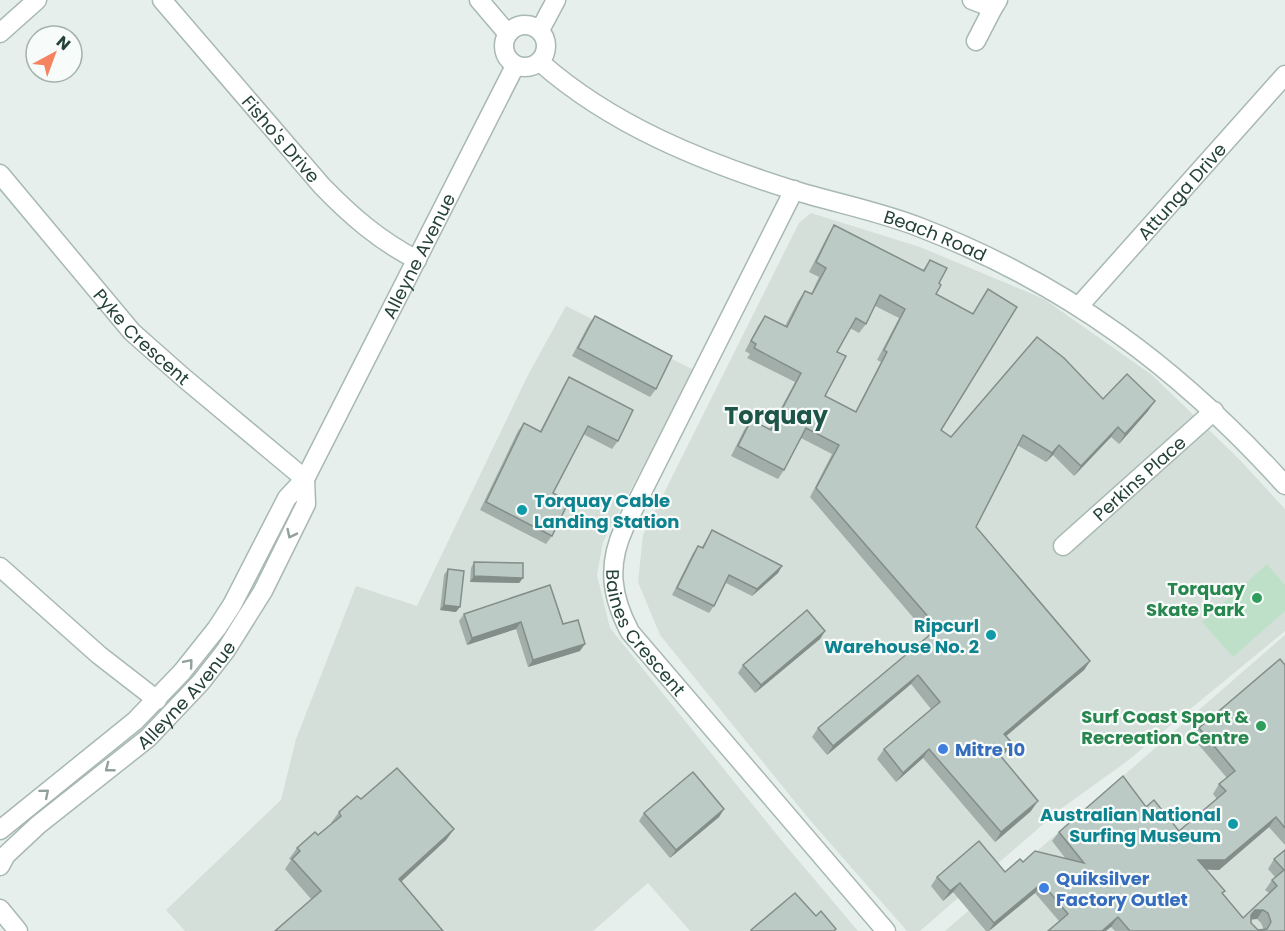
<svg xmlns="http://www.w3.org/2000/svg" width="1285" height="931" viewBox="0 0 1285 931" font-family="Poppins,sans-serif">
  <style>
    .built { fill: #d4dfda }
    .green { fill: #bfe0c8 }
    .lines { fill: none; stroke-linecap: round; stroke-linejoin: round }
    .minor-casing { stroke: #a8b8b2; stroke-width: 21 }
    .minor { stroke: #fff; stroke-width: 18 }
    .wall { fill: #a1aea9; fill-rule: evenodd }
    .shaded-wall { fill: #838d89 }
    .building { fill: #bbcac4; stroke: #838d89; stroke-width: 1.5; fill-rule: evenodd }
    .oneway { stroke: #92a09c }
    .culture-dot { fill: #0f9aa8; stroke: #f7fbf9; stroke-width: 2 }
    .leisure-dot { fill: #2e9e5b; stroke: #f7fbf9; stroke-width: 2 }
    .shop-dot { fill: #3f7fe0; stroke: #f7fbf9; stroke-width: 2 }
    .labels { text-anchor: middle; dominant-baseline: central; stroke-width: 4.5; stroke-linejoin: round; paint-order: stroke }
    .street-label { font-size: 18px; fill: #24423a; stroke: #f7fbf9 }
    .culture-label { font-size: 18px; font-weight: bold; fill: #0d838f; stroke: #f7fbf9; text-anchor: end }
    .leisure-label { font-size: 18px; font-weight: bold; fill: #27864d; stroke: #f7fbf9; text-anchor: end }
    .shop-label { font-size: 18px; font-weight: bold; fill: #366cbe; stroke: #f7fbf9; text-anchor: start }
    .district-label { font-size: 24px; font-weight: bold; fill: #1f5548; stroke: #f7fbf9 }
  </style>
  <rect width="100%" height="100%" fill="#e6efeb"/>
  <g class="built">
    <path d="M811,213L920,247L1044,299L1152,375L1240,460L1285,509V631L1126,762L1062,808L920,931H907L809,819L660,635L638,582L643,535L799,223Z"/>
    <path d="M566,306L694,370L603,542L597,575L610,628L782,841L858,931H690L648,883L593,931H185L166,910L281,800L296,739L356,586L417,606L528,375Z"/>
    <path d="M1285,635V931H945Z"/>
  </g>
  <path class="green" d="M1267,564L1285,585V611L1233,657L1202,622Z"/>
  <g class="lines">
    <defs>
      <g id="minor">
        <path id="s1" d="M162,0L322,186C351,216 380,241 417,260"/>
        <path d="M479,0L508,34"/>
        <path d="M972,0L993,8L998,0"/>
        <circle cx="525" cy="46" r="21"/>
        <path d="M540,30L556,0"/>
        <path d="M0,33L37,0"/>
        <path d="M976,41L993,8"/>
        <path id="s2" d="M540,62C611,125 703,162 793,190C835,203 878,211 919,227C1067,284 1179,368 1285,485"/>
        <path id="s3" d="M0,174L132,332L184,378L305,479"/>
        <path id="s4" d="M794,190L624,528C607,565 611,596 630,632L886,931"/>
        <path id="s5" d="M1079,306L1285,75"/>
        <path id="s6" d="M1063,546L1214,411"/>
        <path d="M0,567L99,655L157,700"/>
        <path id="s7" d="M0,830L135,721L182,672L217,628L232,605L287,498L305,479L515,66"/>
        <path id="s8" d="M0,866L6,855L38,825L148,738L201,682L226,650L263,591L306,504L305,479"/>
        <path d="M0,909L18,931"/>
      </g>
    </defs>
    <use href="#minor" class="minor-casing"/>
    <use href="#minor" class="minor"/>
  </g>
  <g class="wall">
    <path d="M834,225L923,270L930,260L939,283L936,294L973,314L988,289L941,430L951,437L1103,399L1148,411L1119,444L1111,437L1074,476L1053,455L1046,462L1017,445L976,527L1090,661L1084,670L1006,736L1012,743L1006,752L1001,756L1031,811L995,842L923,758L896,782L877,759L884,749L931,709L911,684L827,755L812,737L818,728L929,636L810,497L832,454L801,438L784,470L778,479L731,456L744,430L751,420L769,430L795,382L747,358L750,354L745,351L758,326L765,316L785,326L798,301L805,291L811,294L819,277L809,272L828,235ZM875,306L899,318L877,360L881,362L855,412L825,396L837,352L850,328L859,333L866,324Z"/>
    <path d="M595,316L656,389L650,397L572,356L589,324Z"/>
    <path d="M569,377L618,441L612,449L583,434L553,493L552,536L546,544L480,510L518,431L524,423L540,431L564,385Z"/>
    <path d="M712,530L782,566L778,573L752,596L726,583L714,606L709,613L672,595L693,553L698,546L702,547Z"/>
    <path d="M474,562L523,578L519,583L470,582L471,568Z"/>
    <path d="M448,569L456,612L440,610L444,575Z"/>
    <path d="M464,614L563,624L580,651L528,667L516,629L467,645L459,621Z"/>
    <path d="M825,631L820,639L755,693L738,673L743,665Z"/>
    <path d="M1285,665V845L1269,827L1219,870L1206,869L1223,894L1243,918L1269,893L1265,890L1272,880L1275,877L1268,869L1274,859L1285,850V931H1115L1111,927L1059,921L1035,893L989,931H986L953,892L943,901L931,886L937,877L1005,872L1023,862L1066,859L1052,841L1059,832L1146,807L1179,831L1217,799L1213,794L1219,784L1227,778L1193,738L1199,728ZM1251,919H1257L1261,923L1264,930H1258L1251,923Z"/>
    <path d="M361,799L454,829L446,840L401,882L311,899L285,869L291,860L289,859L297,848L318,835L332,824L331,823L339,812Z"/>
    <path d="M724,809L719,817L670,858L639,821L644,813Z"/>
  </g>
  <g class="shaded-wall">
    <path d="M1155,401L1148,411L1119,444L1125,434Z"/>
    <path d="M1118,427L1111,437L1074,476L1081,466Z"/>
    <path d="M1059,445L1053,455L1046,462L1052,453Z"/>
    <path d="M782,566L778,573L752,596L757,589Z"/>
    <path d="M474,576L523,578L519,583L470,582Z"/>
    <path d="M444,605L460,607L456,612L440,610Z"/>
    <path d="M521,622L516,629L467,645L472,638Z"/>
    <path d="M825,631L820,639L755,693L761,685Z"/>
    <path d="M585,644L580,651L528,667L533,660Z"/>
    <path d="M1090,661L1084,670L998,743L1004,734Z"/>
    <path d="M918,675L911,684L827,755L833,746Z"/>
    <path d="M1012,743L1006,752L993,764L999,754Z"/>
    <path d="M929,749L923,758L896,782L903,773Z"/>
    <path d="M1038,801L1031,811L995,842L1001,832Z"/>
    <path d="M724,809L719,817L670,858L676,850Z"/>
    <path d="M1276,817L1269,827L1219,870L1192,869L1198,860Z"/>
    <path d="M454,829L446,840L392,890L399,879Z"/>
    <path d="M960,883L953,892L943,901L950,891Z"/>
    <path d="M1042,883L1035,893L989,931L994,923Z"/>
    <path d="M1255,910H1263L1257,919L1248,920L1244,924Z"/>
    <path d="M1118,917L1111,927L1106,931H1102Z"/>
  </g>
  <g class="building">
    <path d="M834,225L924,271L930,260L947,268L939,283L941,285L936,294L973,314L988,289L1017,307L941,430L951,437L1037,337L1064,358L1103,399L1127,374L1155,401L1125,434L1118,427L1081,466L1059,445L1052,453L1023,435L976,527L1090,661L1004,734L1012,743L999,754L1038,801L1001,832L929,749L903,773L884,749L940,702L918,675L833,746L818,728L938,628L816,488L839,445L806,428L784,470L738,446L751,420L771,430L801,373L754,348L756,344L751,341L765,316L787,327L805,291L812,294L826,268L816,262ZM880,295L905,309L884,350L887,352L856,412L825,396L846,356L837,352L856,318L866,324Z"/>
    <path d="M595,316L672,356L656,389L578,348Z"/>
    <path d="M569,377L633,410L618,441L588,426L553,493L569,501L552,536L486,502L524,423L541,432Z"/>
    <path d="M712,530L782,566L757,589L729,575L714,606L677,588L698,546L703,548Z"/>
    <path d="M474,562L523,563V578L474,576Z"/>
    <path d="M448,569L464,571L460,607L444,605Z"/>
    <path d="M550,585L563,624L578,620L585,644L533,660L521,622L472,638L464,614Z"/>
    <path d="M807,610L825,631L761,685L743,665Z"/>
    <path d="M1280,659L1285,665V828L1276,817L1225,860H1198L1225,891L1222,893L1243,918L1277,886L1272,880L1284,870L1274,859L1285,850V931H1130L1118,917L1102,931H1048L1068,914L1042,883L994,923L960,883L950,891L937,877L979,841L1005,872L1020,859L1023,862L1035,851L1084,863L1059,832L1123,776L1146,807L1154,800L1179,831L1226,791L1219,784L1235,771L1199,728ZM1255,910H1263L1268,913L1271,922L1267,929L1258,930L1251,923V915Z"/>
    <path d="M397,768L454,829L399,879L443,931H275L321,891L292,859L300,851L297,848L315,832L318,835L341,816L339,812L357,796L361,799Z"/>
    <path d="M693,772L724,809L676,850L644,813Z"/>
    <path d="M795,893L816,916L821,911L836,929L834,931H752L751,930Z"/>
  </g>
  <defs><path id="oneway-chevron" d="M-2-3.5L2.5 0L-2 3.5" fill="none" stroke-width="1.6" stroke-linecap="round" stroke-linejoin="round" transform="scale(1.5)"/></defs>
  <g class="oneway">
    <use href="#oneway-chevron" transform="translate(291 534) rotate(116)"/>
    <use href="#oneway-chevron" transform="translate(189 663) rotate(-50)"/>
    <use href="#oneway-chevron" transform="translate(109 768) rotate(142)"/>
    <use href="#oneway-chevron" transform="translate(45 793) rotate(-40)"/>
  </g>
  <g class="culture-dot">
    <circle cx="522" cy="510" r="6"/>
    <circle cx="991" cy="635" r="6"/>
    <circle cx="1233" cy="824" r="6"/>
  </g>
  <g class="leisure-dot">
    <circle cx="1257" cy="598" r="6"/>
    <circle cx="1261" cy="726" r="6"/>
  </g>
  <g class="shop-dot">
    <circle cx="943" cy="749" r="6"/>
    <circle cx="1044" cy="888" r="6"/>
  </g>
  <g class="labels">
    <g class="street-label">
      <text stroke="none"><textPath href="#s1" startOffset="183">Fisho's Drive</textPath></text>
      <text stroke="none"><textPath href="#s5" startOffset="154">Attunga Drive</textPath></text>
      <text stroke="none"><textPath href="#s2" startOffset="435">Beach Road</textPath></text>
      <text stroke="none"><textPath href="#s7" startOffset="722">Alleyne Avenue</textPath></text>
      <text stroke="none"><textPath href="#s3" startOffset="216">Pyke Crescent</textPath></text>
      <text stroke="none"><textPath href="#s6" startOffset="102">Perkins Place</textPath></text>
      <text stroke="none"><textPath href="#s4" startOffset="494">Baines Crescent</textPath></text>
      <text stroke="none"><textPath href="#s8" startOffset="254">Alleyne Avenue</textPath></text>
    </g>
    <g class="culture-label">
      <text x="534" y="500" text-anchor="start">Torquay Cable<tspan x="534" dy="21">Landing Station</tspan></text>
      <text x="979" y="625">Ripcurl<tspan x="979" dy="21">Warehouse No. 2</tspan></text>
      <text x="1221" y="814">Australian National<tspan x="1221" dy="21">Surfing Museum</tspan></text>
    </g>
    <g class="leisure-label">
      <text x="1245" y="588">Torquay<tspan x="1245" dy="21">Skate Park</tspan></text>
      <text x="1249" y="716">Surf Coast Sport &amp;<tspan x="1249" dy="21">Recreation Centre</tspan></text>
    </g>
    <g class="shop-label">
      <text x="955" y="749">Mitre 10</text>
      <text x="1056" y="878">Quiksilver<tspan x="1056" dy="21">Factory Outlet</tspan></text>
    </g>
    <g class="district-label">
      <text x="776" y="415">Torquay</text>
    </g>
  </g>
  <g transform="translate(54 54) rotate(41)"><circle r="28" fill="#f7fbf9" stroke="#a3b1ad" stroke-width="1.5"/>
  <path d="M0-4.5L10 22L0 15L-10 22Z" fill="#f4845f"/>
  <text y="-9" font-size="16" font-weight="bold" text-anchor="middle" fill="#24423a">N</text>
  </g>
</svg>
